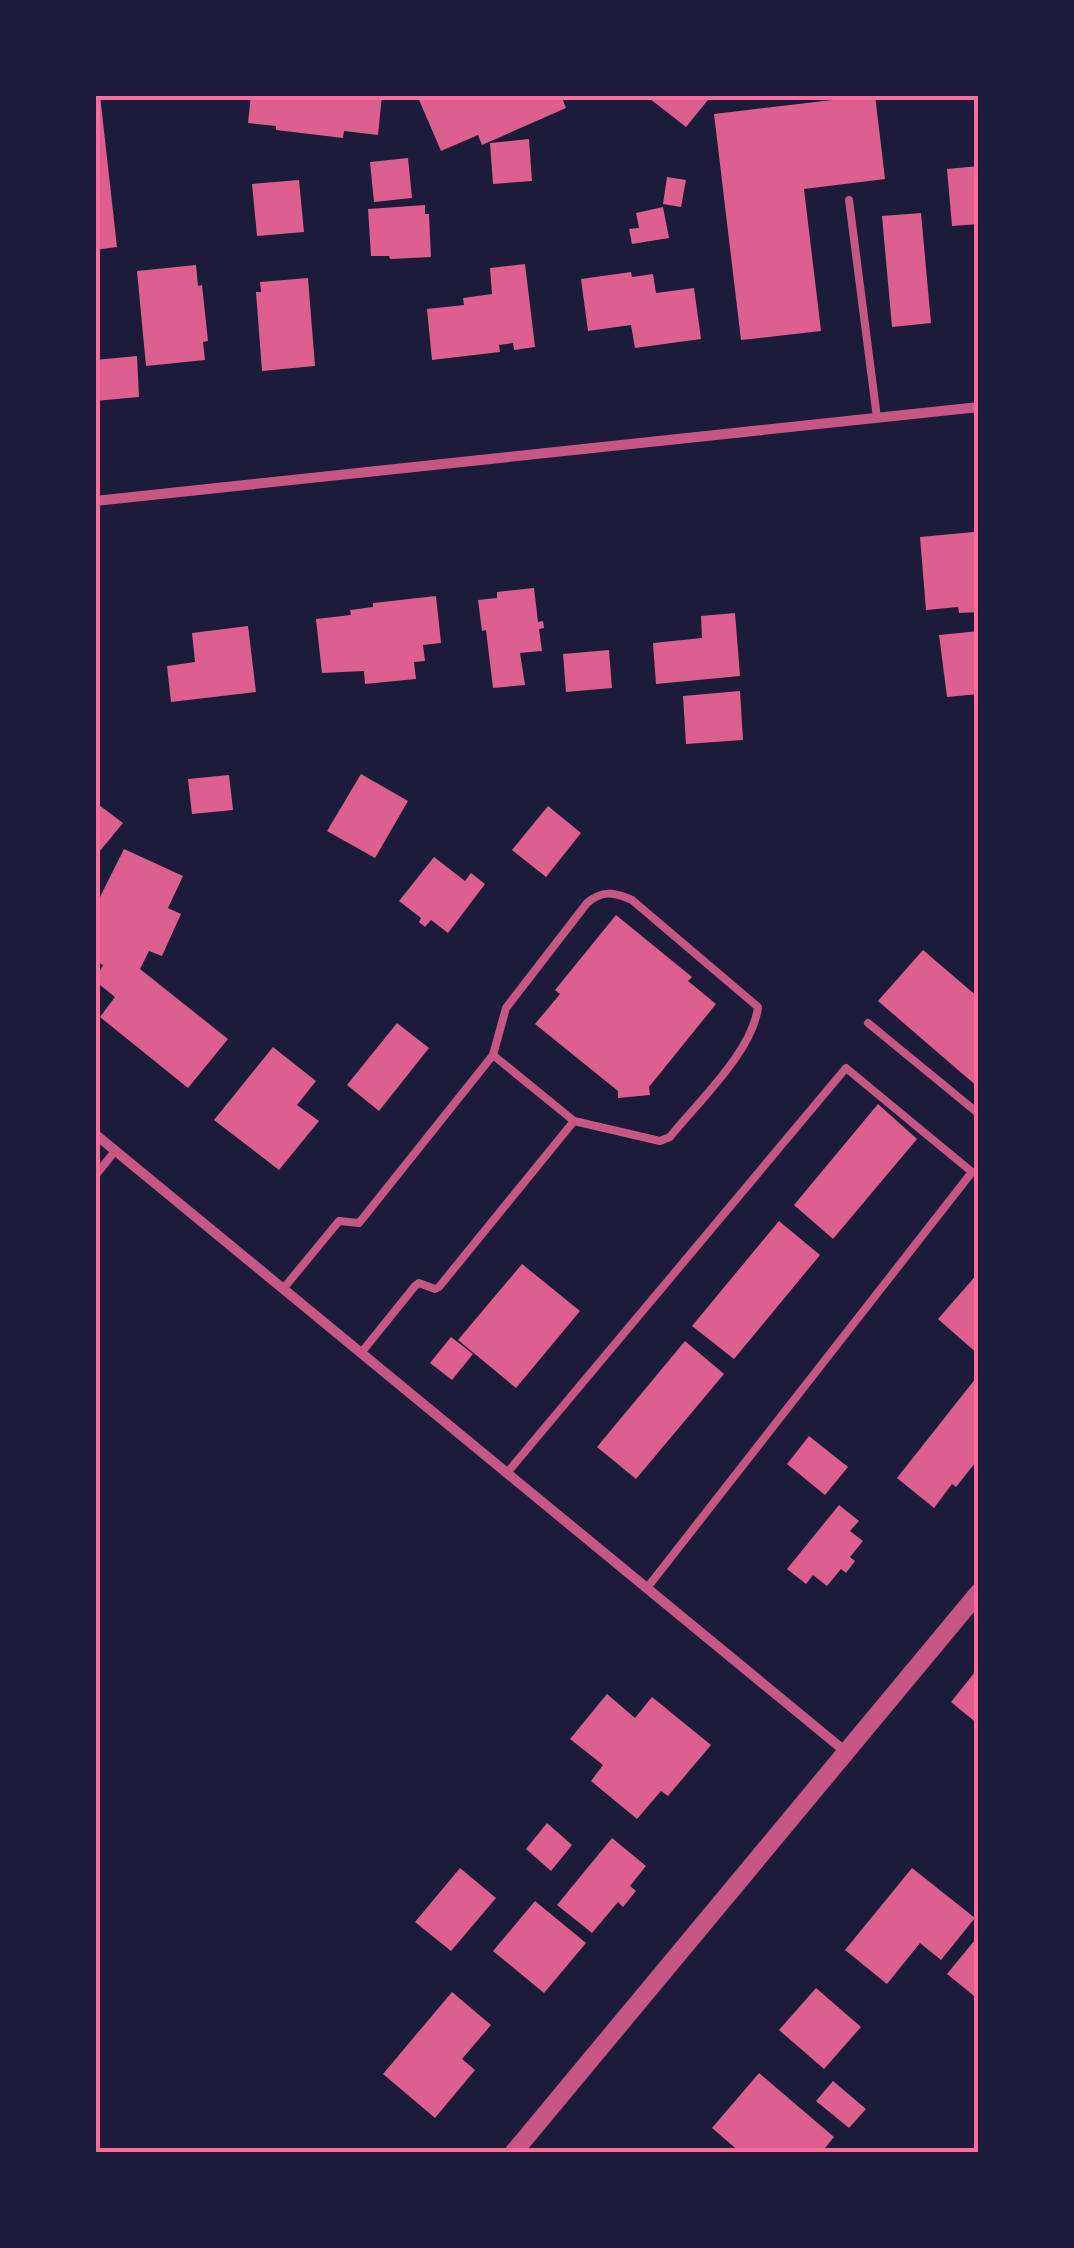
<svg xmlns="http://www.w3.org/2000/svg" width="1074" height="2248" viewBox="0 0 1074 2248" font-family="'IBM Plex Sans',sans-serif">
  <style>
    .building { fill: #dd5f8e }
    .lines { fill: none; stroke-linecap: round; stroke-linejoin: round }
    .service { stroke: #c65784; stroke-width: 8 }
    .minor { stroke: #c65784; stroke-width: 10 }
    .tertiary { stroke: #c65784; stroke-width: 18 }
    .neatline { fill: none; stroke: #ff6b9d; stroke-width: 4 }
  </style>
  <rect width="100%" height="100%" fill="#1b1b3a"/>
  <g class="building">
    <path d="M95,95H100L117,247L95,250Z"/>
    <path d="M251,95H382L378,135L344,131L343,138L276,130V126L248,123Z"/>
    <path d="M417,95H561L566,108L482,145L478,135L441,151Z"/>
    <path d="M645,95H712L686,127Z"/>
    <path d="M875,95L885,179L804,189L821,331L741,340L714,114Z"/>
    <path d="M529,139L532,181L493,184L490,143Z"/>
    <path d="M408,158L412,198L374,202L370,162Z"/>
    <path d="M979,166V224L952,226L947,169Z"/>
    <path d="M667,177L686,180L681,207L663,204Z"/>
    <path d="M299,180L304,232L257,236L252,184Z"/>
    <path d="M425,205V214H429L431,257L390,259L389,256H371L368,209Z"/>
    <path d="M663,207L669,238L632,244L629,229L639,228L636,213Z"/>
    <path d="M921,213L931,323L892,327L882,216Z"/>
    <path d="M525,264L535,347L514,350L513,343L499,345L500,352L432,360L427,309L464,305L463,298L492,294L490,268Z"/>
    <path d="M196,265L198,286L202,285L208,341L203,342L205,360L146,366L137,271Z"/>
    <path d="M631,272L632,277L653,274L656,293L694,288L701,339L635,348L631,325L588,331L581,279Z"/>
    <path d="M308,278L315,366L262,371L256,292H261L260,282Z"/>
    <path d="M137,356L139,397L95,401V360Z"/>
    <path d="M974,532L979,612L959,613L958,607L926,610L920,537Z"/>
    <path d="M534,588L538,622L543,621L544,628L539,629L542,651L520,653L525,685L493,688L486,630L482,631L478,600L497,598V592Z"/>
    <path d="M436,596L441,643L423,645L425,661L414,662L416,679L365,684L364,671L322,673L316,619L351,615L350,610L373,607V603Z"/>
    <path d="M735,613L740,676L656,684L653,643L702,638L701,616Z"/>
    <path d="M248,626L256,692L171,702L167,666L195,662L192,633Z"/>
    <path d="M979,631V694L947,697L939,635Z"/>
    <path d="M609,650L612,688L566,692L563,654Z"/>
    <path d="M740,691L743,740L686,744L683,696Z"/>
    <path d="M361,774L408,801L375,858L327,831Z"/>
    <path d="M229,775L233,810L192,814L188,779Z"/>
    <path d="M95,802L123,823L95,857Z"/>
    <path d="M548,806L581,833L546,877L512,850Z"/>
    <path d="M124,849L183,876L168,908L181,914L162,956L149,951L140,969L228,1039L188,1088L100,1017L115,997L95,981L103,965L95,961V907Z"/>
    <path d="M434,857L465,881L471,873L485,884L448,933L431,920L425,927L419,922L421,918L399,901Z"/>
    <path d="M616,915L692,977L688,981L716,1004L649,1087L650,1095L618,1098V1091L535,1024L560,994L555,990Z"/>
    <path d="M923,950L979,998V1088L878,1001Z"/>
    <path d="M397,1023L429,1048L379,1111L347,1085Z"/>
    <path d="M273,1047L316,1081L297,1105L319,1121L279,1170L214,1120Z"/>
    <path d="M878,1104L917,1139L833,1239L794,1205Z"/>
    <path d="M779,1221L820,1255L734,1359L692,1326Z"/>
    <path d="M522,1264L580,1311L516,1388L458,1340Z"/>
    <path d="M979,1272V1355L938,1319Z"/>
    <path d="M451,1337L473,1354L452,1380L430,1363Z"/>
    <path d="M685,1341L724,1374L636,1479L597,1447Z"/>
    <path d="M976,1378L979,1380V1458L956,1487L952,1484L934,1508L897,1478Z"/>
    <path d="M809,1436L848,1467L825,1495L787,1464Z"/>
    <path d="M839,1505L859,1521L850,1531L863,1541L850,1557L855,1561L846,1573L841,1569L827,1586L813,1575L806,1584L787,1569Z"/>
    <path d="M979,1667V1725L951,1702Z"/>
    <path d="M607,1694L635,1718L652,1697L711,1745L668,1796L661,1791L637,1819L591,1781L603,1765L570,1739Z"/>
    <path d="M547,1823L572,1845L551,1871L526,1849Z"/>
    <path d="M612,1838L646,1866L630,1886L636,1891L623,1907L618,1902L592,1933L557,1905Z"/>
    <path d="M460,1868L496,1898L451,1951L415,1922Z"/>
    <path d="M912,1868L975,1918L941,1960L920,1943L887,1984L845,1950Z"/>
    <path d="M535,1901L586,1943L544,1993L493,1951Z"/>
    <path d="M979,1935V2000L947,1974Z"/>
    <path d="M816,1988L861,2027L824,2069L779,2030Z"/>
    <path d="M452,1992L491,2025L462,2059L475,2070L435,2118L383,2074Z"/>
    <path d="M759,2073L834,2137L821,2153H741L712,2128Z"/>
    <path d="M833,2081L866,2109L849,2128L816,2101Z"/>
  </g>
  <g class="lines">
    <g class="service">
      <path d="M849,200L877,418"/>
      <path d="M868,1023L979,1114"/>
      <path d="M493,1055L506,1008L587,903C602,890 614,892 632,900L758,1007C753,1051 698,1102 670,1137L660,1141L574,1121"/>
      <path d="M95,1176L115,1151"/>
      <path d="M283,1289L339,1221L359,1223L493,1055L574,1121L439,1287L435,1289L419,1283L415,1286L361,1353"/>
      <path d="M507,1473L846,1068L972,1172L647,1588"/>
    </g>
    <g class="minor">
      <path d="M95,501L979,407"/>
      <path d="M95,1134L846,1752"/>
    </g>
    <path class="tertiary" d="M513,2153L979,1592"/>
  </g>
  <rect width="1074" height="2248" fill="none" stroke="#1b1b3a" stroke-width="195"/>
  <rect x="98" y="98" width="878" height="2052" class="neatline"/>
</svg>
